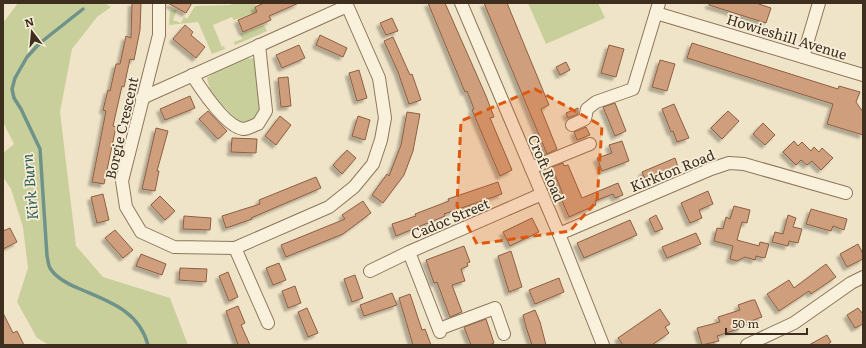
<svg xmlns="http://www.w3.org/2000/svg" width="866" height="348" viewBox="0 0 866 348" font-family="Literata,serif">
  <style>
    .green { fill: #c9cf9b }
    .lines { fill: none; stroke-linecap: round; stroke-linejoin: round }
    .stream { stroke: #6f938a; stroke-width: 3.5 }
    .building { fill: #cf9f7d; stroke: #8d5f41; filter: url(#shadow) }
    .minor-casing { stroke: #8d765c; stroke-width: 14 }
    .minor { stroke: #faf1dc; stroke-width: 12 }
    .marked { fill: #df570d; fill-opacity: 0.2; stroke: #df570d; stroke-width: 3; stroke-dasharray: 8 5; stroke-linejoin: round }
    .labels { text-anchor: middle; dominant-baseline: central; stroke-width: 3.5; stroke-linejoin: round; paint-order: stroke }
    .street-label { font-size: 14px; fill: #3d2e20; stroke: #f7eed8 }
    .water-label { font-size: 15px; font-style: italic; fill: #2f5d5a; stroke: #f7eed8 }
  </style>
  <defs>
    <filter id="shadow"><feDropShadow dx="-3.5" dy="3.5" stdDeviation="1" flood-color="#0004"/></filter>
  </defs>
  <rect width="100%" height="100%" fill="#f0e4c8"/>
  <g class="green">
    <path d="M18,3H104L111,7L97,17L72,49L60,112L76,246L103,277L170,298L188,345H49L37,338L17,302L28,268L23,227L11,189L3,177V153L14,144L3,122V23Z"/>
    <path d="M234,3H260L255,5L257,12L234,20L232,17L213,25L222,47L224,46L225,49L212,54L198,22L169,25L170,10H177L173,20L181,23L184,17L187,19L195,6L230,5Z"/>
    <path d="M528,3H598L605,18L546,44Z"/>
    <path d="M264,25L267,31L235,45L234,42L242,39L240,34Z"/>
    <path d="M246,58L255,59L261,105L255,119L242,125L211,94L207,78L218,70Z"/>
  </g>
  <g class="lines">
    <path class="stream" d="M83,9L40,43L27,57L15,78L12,89L14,98L21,109L40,149L47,256C48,259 48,265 50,268C56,278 70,285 80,289C110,302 139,311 148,345"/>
  </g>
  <g class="building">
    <path d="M132,3H141L140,30L134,60L130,59L124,87L122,86L113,126L116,127L104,184L92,182L106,111L103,110L108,90L110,91L116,64H120L126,36L131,38Z"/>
    <path d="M168,3H192L186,13Z"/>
    <path d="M264,3H299L269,16L271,20L243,32L238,20L257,12L255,7Z"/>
    <path d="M428,3H445L486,96L494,117L490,118L512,170L500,176L472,110L474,109L467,91L465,92Z"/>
    <path d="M484,3H507L549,105L541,109L557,149L547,154Z"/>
    <path d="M709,3H756L771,8L766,23L709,5Z"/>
    <path d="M392,18L398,31L386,35L380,23Z"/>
    <path d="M185,25L193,32L191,35L205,47L196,58L173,39Z"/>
    <path d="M320,35L347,48L343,57L316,45Z"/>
    <path d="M393,37L410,75L412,74L421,100L409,104L398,72L384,41Z"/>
    <path d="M692,43L838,89L839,86L860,92L856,102L863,112V135L827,124L833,104L687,58Z"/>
    <path d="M299,45L305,58L282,68L276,55Z"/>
    <path d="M609,45L624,49L616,77L601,73Z"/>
    <path d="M660,60L675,64L667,91L652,87Z"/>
    <path d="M566,62L570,70L560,75L556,67Z"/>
    <path d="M359,70L367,98L357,101L349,73Z"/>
    <path d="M288,77L291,106L281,107L278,78Z"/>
    <path d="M190,96L195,108L165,120L160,109Z"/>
    <path d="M615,103L626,131L615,136L603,107Z"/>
    <path d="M674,104L689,138L677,142L673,131L671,132L662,109Z"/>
    <path d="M578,108V114L568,118L566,113Z"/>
    <path d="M208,111L227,131L218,139L199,119Z"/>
    <path d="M728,111L739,121L722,139L711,128Z"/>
    <path d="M407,112L420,114L413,151L404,175L383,203L372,195L387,174L389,176L401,145Z"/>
    <path d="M280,116L291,125L276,145L265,136Z"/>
    <path d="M358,116L370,120L365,140L352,136Z"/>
    <path d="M763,123L775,135L765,145L753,134Z"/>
    <path d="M586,127L590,135L577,140L574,132Z"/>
    <path d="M156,128L168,131L157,171H159L155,191L142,189Z"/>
    <path d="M232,138L257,139L256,153L231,152Z"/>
    <path d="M622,141L629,161L602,171L597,158L612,153L609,145Z"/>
    <path d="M794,141L798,146L802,142L811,151L814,147L819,152L822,148L833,158L821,170L812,161L807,165L801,160L796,165L783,152Z"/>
    <path d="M347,150L356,158L342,174L333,165Z"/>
    <path d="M675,158L678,167L646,181L642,172Z"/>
    <path d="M563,163L564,166L568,165L582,198L618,183L623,195L615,198L613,194L595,201L596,205L569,217L561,198L564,197L552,167Z"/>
    <path d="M316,177L321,188L251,218L252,219L226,228L222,216L260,204L259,200Z"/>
    <path d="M498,182L502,194L444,214L445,216L396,236L392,224L416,216L415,214L449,201L448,199Z"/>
    <path d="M708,191L713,204L699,210L702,218L690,223L681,203Z"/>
    <path d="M103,194L109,220L97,223L91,197Z"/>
    <path d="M160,196L175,211L165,220L151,205Z"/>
    <path d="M363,201L371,213L343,234L286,257L281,245L345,219L342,215Z"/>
    <path d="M734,206L750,210L747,223L742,222L737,240L759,246L760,242L769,244L765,258L756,256L755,260L745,257L737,261L730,259L733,246L714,241L717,228L723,229L726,217L730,219Z"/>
    <path d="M811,209L847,219L844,230L833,226L831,231L806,224Z"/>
    <path d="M656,215L663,229L655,232L649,219Z"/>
    <path d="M788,215L796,218L793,227L802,229L798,243L789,241L788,246L772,242L775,232L783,234Z"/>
    <path d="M184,216L211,218L210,230L183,229Z"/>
    <path d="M532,218L539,232L510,246L503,232Z"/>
    <path d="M630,220L637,235L584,258L577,243Z"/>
    <path d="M10,228L17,242L3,249V231Z"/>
    <path d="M115,230L133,250L123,258L105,238Z"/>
    <path d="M696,233L701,244L667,258L662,247Z"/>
    <path d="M858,244L863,254V259L847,267L840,254Z"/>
    <path d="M464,246L470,262L467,263L468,266L461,269L465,281L452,285L462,312L450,317L437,282L434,283L426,260Z"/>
    <path d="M511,251L522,287L509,292L498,256Z"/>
    <path d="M141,254L166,264L162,275L136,266Z"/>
    <path d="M279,263L286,280L273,285L266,268Z"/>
    <path d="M826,264L836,277L811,294L809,291L779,311L767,294L789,280L794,288Z"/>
    <path d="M180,268L207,269L206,282L179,280Z"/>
    <path d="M228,272L238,297L229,301L219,276Z"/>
    <path d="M355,275L363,298L352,302L344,279Z"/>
    <path d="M559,278L564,292L535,304L529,290Z"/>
    <path d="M295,286L301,303L288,308L282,291Z"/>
    <path d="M392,293L397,305L364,316L360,305Z"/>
    <path d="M410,294L422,330L425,329L431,345H413L399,298Z"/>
    <path d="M752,300H755L762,317L740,325L741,328L717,336L719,341L702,345L697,328L720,322L718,317L740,310L738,305Z"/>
    <path d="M238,306L245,323L241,325L250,345H238L226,311Z"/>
    <path d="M307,308L318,333L308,337L298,312Z"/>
    <path d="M858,308L863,314V324L855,328L847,315Z"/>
    <path d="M660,309L670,324L665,327L669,333L652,345H623L618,338Z"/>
    <path d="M535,310L540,322L546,345H532L526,327L523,315Z"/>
    <path d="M3,313L13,333L17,331L24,345H3Z"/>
    <path d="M486,319L494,343L489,345H471L464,327Z"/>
    <path d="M827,335L831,342L827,345H809Z"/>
  </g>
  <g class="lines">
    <defs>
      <g id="minor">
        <path d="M159,3V35L122,181L126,207L141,232L174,247L235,248L329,207L354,187L373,164L381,140L385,118L379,78L346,3"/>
        <path d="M461,3L559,234L603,345"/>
        <path d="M656,13L863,75"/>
        <path d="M803,57L819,3"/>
        <path d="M192,75C201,89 226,127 243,129C248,129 254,125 258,124L266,111L259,45"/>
        <path d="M142,98L347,6"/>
        <path d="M572,125L585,119L587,109L596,102L633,89L659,3"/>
        <path d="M531,168L590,144"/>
        <path d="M559,234L711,169L729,163L744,164L846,193"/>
        <path d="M235,248L268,323"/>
        <path d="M409,252L440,332"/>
        <path d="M370,271L409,252L542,194"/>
        <path d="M439,329L495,308L504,334"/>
        <path d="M747,345L794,323L851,283L863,277"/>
      </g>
    </defs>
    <use href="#minor" class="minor-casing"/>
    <use href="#minor" class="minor"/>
  </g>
  <path class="marked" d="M535,89L602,126L597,201L570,231L477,244L457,206L461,121Z"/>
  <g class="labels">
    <g class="street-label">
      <text transform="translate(787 36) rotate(17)">Howieshill Avenue</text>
      <text transform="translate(121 128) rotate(-77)">Borgie Crescent</text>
      <text transform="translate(547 168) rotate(67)">Croft Road</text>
      <text transform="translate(672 170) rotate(-22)">Kirkton Road</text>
      <text transform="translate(450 218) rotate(-23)">Cadoc Street</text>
    </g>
    <g class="water-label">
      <text transform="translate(29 187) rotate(-95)">Kirk Burn</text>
    </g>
  </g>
  <rect width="866" height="348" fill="none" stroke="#3d2e20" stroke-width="8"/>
  <g transform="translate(32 32) rotate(344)" stroke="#f7eed8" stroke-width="3" paint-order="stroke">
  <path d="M0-3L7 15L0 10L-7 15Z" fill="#3d2e20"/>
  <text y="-6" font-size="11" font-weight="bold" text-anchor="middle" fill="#3d2e20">N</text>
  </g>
  <path d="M726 328v6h81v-6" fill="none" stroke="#3d2e20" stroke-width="2"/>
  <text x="732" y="328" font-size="12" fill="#3d2e20" stroke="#f7eed8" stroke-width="3" paint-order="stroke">50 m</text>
</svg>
